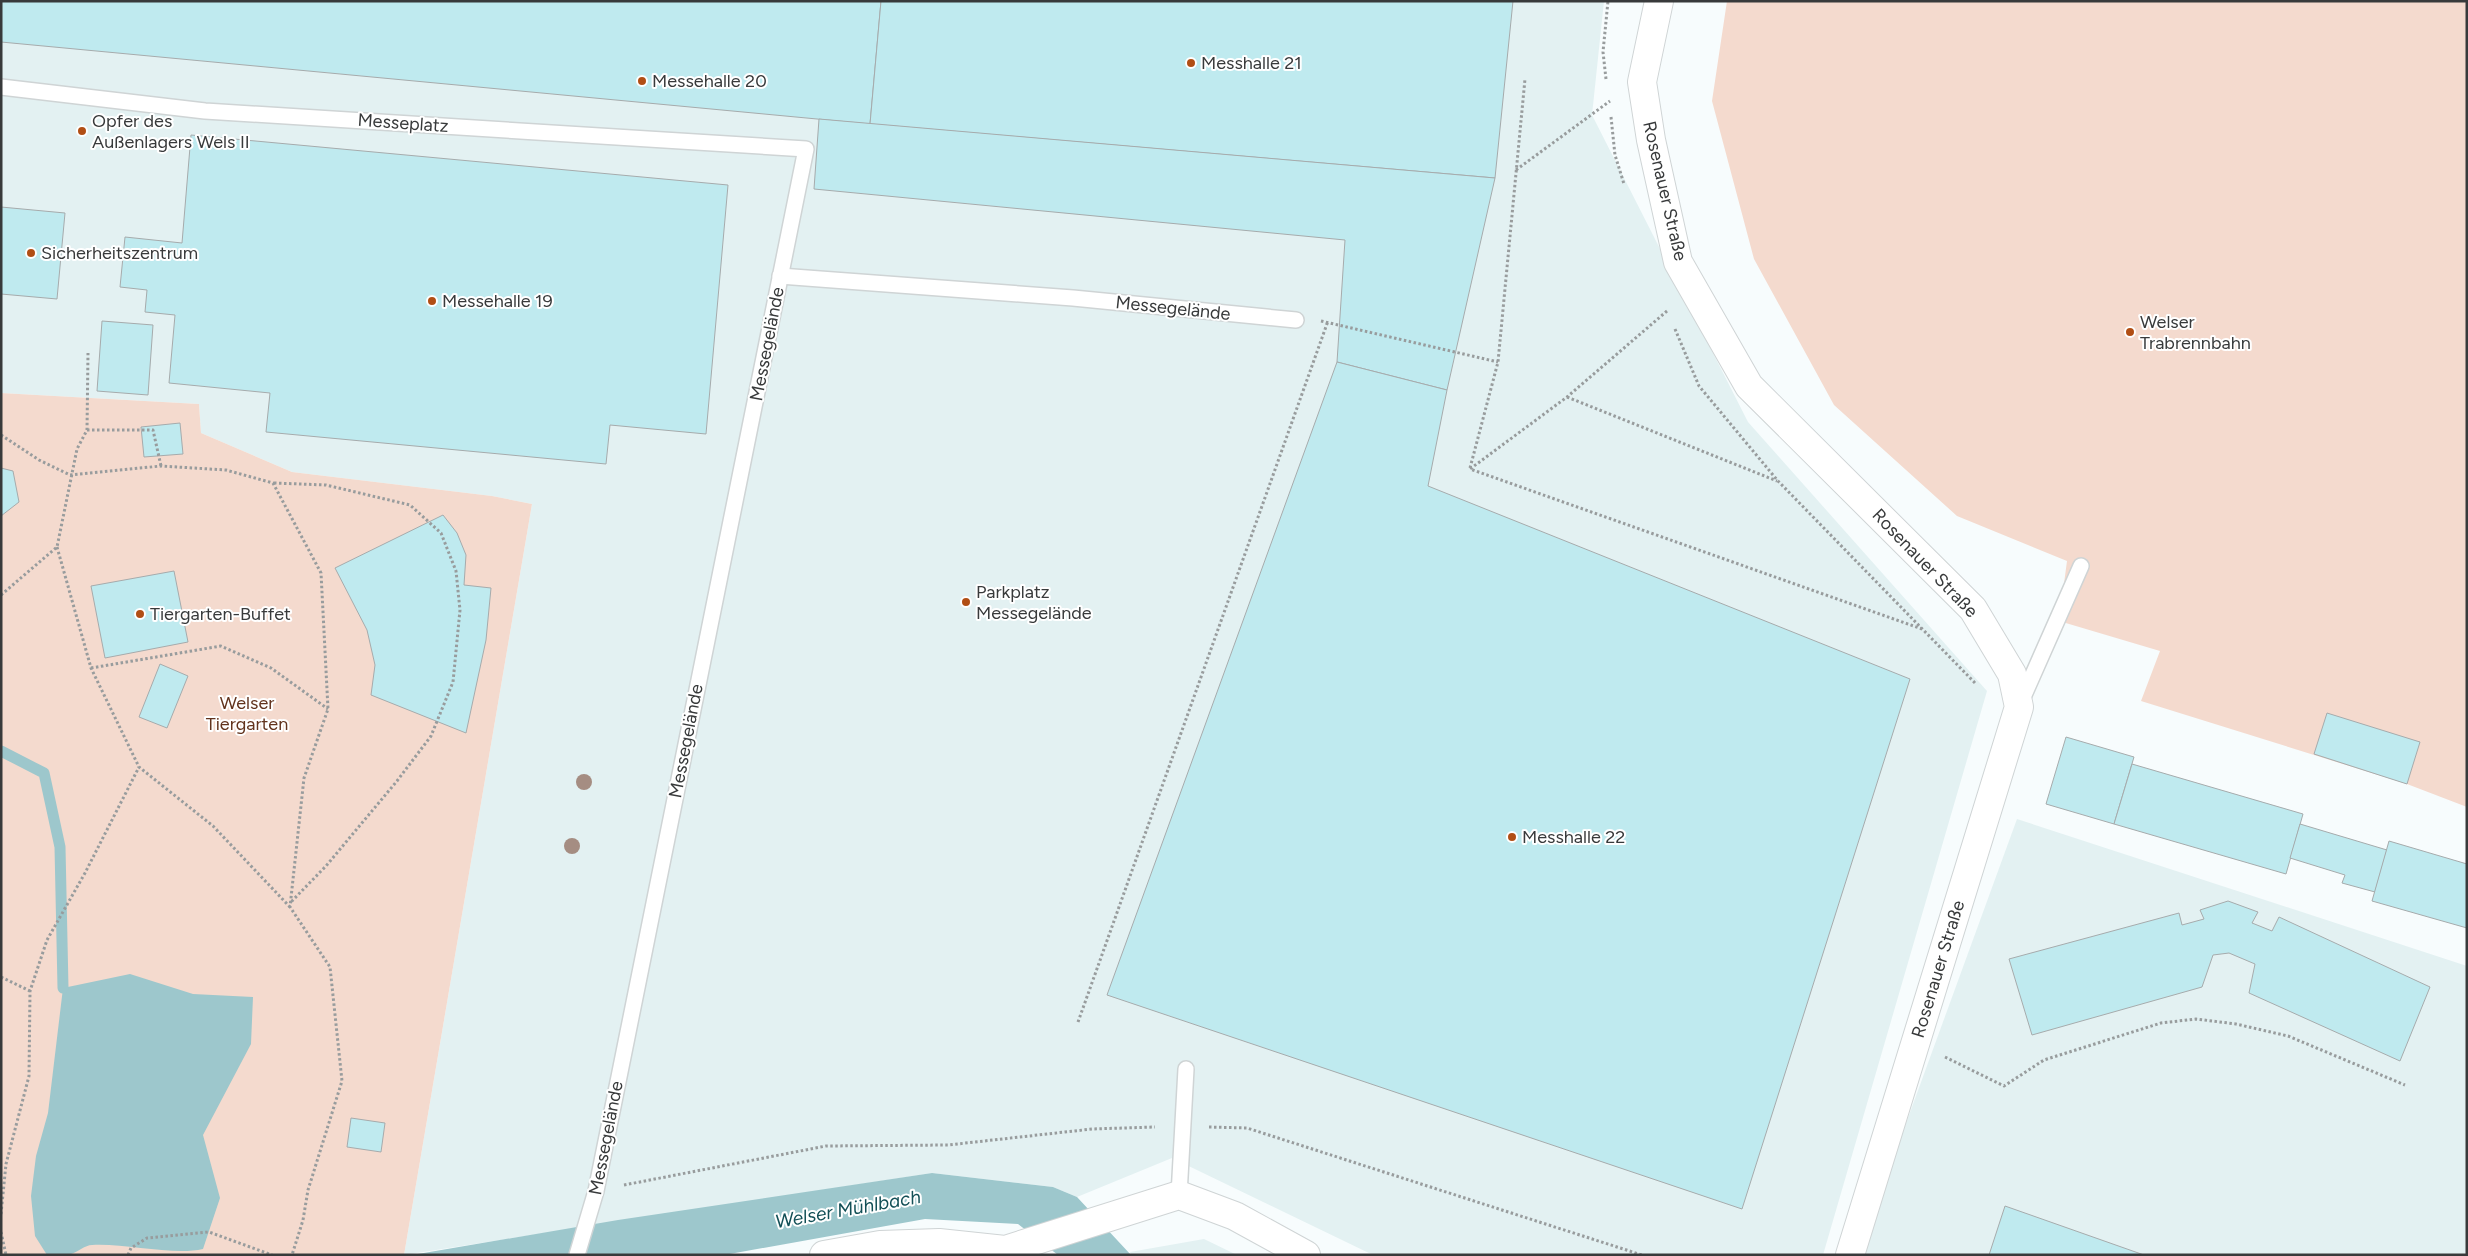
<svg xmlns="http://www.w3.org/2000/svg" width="2468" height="1256" viewBox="0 0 2468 1256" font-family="Figtree,sans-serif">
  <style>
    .built { fill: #e3f1f2 }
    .green { fill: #f4dace }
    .water { fill: #9dc7cc }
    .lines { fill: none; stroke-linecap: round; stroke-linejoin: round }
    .stream { stroke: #9dc7cc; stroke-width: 11 }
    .building { fill: #bfeaef; stroke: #a6abac }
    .service-casing { stroke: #cfd4d5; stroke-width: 18 }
    .minor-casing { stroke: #cfd4d5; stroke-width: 30 }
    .path { stroke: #989c9d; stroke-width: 3; stroke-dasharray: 2.5 2.5; stroke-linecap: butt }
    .service { stroke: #fff; stroke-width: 15 }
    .minor { stroke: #fff; stroke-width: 28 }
    .tree { fill: #a58d82 }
    .poi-dot { fill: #b14e14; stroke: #fff; stroke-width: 2 }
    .labels { text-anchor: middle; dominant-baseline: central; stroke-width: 4; stroke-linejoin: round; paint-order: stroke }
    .poi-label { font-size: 18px; fill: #383a3b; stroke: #fff; text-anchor: start }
    .street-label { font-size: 18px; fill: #383a3b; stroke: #fff }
    .park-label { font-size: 18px; fill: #62331d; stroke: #fff }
    .water-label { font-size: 19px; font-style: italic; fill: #124f56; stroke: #fff }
  </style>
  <rect width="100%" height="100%" fill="#f7fcfd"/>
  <g class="built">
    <path d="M1,1H1604L1592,115L1748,422L1987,691L1823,1255H1373L1172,1158L1077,1197L1053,1187L932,1173L404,1255L532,504L492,496L292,472L201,433L199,404L1,393Z"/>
    <path d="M2017,819L2467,966V1255H1858Z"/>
    <path d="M1204,1239L1237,1255H1131L1130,1252Z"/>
  </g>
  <g class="green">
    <path d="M1727,1H2467V807L2407,784L2141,701L2160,651L2059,621L2067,561L1957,516L1834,405L1754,259L1712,101Z"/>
    <path d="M1,393L199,404L201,433L292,472L492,496L532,504L404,1255H1Z"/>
  </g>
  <g class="water">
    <path d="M130,974L193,994L253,997L251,1044L203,1135L220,1198L203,1249C174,1256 125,1243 92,1245C85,1245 78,1252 71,1254C64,1256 55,1255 47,1255L35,1236L31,1196L36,1156L48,1113L63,988Z"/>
    <path d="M932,1173L1053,1187L1077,1197L1131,1255H1058L1018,1224L925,1219L724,1255H412L618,1220Z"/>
  </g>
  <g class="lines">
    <path class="stream" d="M1,751L44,773L60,847L63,988"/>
  </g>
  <g class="building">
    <path d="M1,1H881L870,124L1,42Z"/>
    <path d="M881,1H1513L1495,178L870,124Z"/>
    <path d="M819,119L1495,178L1447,390L1337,362L1345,240L814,189Z"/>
    <path d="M191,135L728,185L706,434L610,425L606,464L266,432L270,393L169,383L175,315L145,312L147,290L120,287L125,237L182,243Z"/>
    <path d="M1,207L65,213L57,299L1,294Z"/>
    <path d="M102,321L153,325L148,395L97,391Z"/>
    <path d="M1337,362L1447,390L1428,486L1910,679L1742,1209L1107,995Z"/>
    <path d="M180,423L183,454L144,457L141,427Z"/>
    <path d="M1,468L13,471L19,502L1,516Z"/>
    <path d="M443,515L457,533L466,555L464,585L491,588L486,640L466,733L371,695L375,665L367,630L335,568Z"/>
    <path d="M174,571L188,642L105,658L91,586Z"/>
    <path d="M160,664L188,676L167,728L139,717Z"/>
    <path d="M2327,713L2420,742L2407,784L2314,754Z"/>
    <path d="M2066,737L2134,757L2114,824L2046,804Z"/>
    <path d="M2132,764L2303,814L2286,874L2114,824Z"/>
    <path d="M2300,824L2387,850L2375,892L2342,883L2345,875L2290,858Z"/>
    <path d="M2389,841L2467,864V928L2372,901Z"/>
    <path d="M2228,901L2258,912L2252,923L2272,931L2279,917L2430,987L2400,1061L2249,993L2255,964L2229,953L2213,955L2202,987L2032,1035L2009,959L2179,913L2182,925L2204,919L2200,910Z"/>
    <path d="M351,1118L385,1123L381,1152L347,1147Z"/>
    <path d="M2005,1206L2144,1255H1989Z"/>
  </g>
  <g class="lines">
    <defs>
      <g id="service">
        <path d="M1,87L205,111L806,149L596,1191L577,1255"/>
        <path d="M780,276L1073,298L1296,320"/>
        <path d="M2020,704L2081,566"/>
        <path d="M1179,1195L1186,1069"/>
      </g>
      <g id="minor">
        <path d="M1659,1L1642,82L1651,140L1678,262L1749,386L1973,609L2012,674L2019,707L1850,1255"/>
        <path d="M824,1255L880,1245L939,1243L1005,1250L1179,1195L1235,1216L1306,1255"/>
      </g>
    </defs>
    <use href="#service" class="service-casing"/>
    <use href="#minor" class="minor-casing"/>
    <g class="path">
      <path d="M1606,79L1603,52L1608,1"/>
      <path d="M1611,117L1615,155L1624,184"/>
      <path d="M1516,170L1610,101"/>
      <path d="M1667,311L1567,397L1470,469L1922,629"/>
      <path d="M1321,321L1498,362"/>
      <path d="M1675,329L1699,386L1778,481L1976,684"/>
      <path d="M1567,397L1777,481"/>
      <path d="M87,430H153L161,466"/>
      <path d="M1,435L39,460L70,475L161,466L226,470L273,483L321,573L328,709L304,778L290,907L330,967L342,1081L308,1190L303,1220L292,1255"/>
      <path d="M1470,468L1498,362L1525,79"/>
      <path d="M274,483L326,485L410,505L441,533L456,571L460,610L453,682L431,736L397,781L326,866L291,902"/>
      <path d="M57,547L91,668L139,767L213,826L290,907"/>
      <path d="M1,595L57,547L77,449L87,430L88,353"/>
      <path d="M91,668L221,646L271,668L328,709"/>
      <path d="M1,977L30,991"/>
      <path d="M1078,1022L1328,321"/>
      <path d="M1945,1057L2004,1086L2044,1060L2161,1023L2196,1019L2236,1024L2288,1036L2405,1085"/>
      <path d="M1209,1127L1247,1128L1642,1255"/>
      <path d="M624,1185L826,1146L948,1145L1092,1129L1155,1127"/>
      <path d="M1,1214L6,1164L29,1076L30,991L47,940L85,873L139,767"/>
      <path d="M1,1232L6,1255"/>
      <path d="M128,1255L131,1248L147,1238L209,1232L272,1255"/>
    </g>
    <use href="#service" class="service"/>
    <use href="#minor" class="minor"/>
  </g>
  <g class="tree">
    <circle cx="584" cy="782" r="8"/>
    <circle cx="572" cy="846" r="8"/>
  </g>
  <g class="poi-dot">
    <circle cx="1191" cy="63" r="5"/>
    <circle cx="642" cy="81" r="5"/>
    <circle cx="82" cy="131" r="5"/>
    <circle cx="31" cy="253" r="5"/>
    <circle cx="432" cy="301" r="5"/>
    <circle cx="2130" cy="332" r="5"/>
    <circle cx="966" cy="602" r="5"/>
    <circle cx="140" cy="614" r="5"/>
    <circle cx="1512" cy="837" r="5"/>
  </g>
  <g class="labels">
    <g class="poi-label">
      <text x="1201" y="63">Messhalle 21</text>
      <text x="652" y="81">Messehalle 20</text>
      <text x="92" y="121">Opfer des<tspan x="92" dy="21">Außenlagers Wels II</tspan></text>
      <text x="41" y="253">Sicherheitszentrum</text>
      <text x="442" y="301">Messehalle 19</text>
      <text x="2140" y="322">Welser<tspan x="2140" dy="21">Trabrennbahn</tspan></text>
      <text x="976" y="592">Parkplatz<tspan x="976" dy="21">Messegelände</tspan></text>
      <text x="150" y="614">Tiergarten-Buffet</text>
      <text x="1522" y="837">Messhalle 22</text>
    </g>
    <g class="street-label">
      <text transform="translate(403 123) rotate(4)">Messeplatz</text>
      <text transform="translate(1665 191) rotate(77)">Rosenauer Straße</text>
      <text transform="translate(1173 308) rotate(6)">Messegelände</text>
      <text transform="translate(767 344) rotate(-79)">Messegelände</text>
      <text transform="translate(1925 563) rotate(46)">Rosenauer Straße</text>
      <text transform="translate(686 741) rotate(-79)">Messegelände</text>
      <text transform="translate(1938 969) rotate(-73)">Rosenauer Straße</text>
      <text transform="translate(606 1138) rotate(-79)">Messegelände</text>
    </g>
    <g class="park-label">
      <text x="247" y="703">Welser<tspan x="247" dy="21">Tiergarten</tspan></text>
    </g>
    <g class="water-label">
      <text transform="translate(848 1209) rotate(-10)">Welser Mühlbach</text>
    </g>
  </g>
  <rect width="2468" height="1256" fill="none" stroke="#383a3b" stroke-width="5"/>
</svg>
